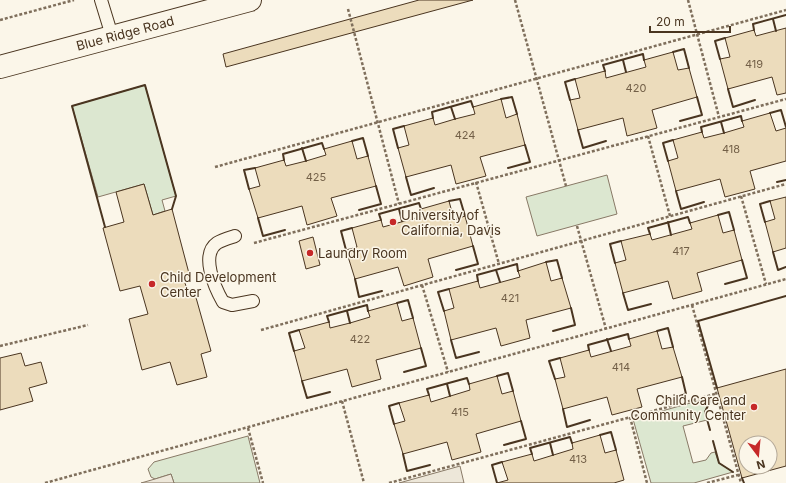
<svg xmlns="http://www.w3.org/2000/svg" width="786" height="483" viewBox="0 0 786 483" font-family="Inter,sans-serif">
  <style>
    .green { fill: #dce7d0; stroke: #887966 }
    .parking { fill: #ede7d9; stroke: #887966 }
    .building { fill: #ecdcbc; stroke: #4a3520; fill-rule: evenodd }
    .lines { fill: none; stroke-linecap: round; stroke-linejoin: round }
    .service-casing { stroke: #4a3520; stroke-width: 14 }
    .minor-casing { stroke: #4a3520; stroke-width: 24 }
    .path { stroke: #7f6f5c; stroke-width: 2.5; stroke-dasharray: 3 2; stroke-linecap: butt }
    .service { stroke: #fbf6e9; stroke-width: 12 }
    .minor { stroke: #fbf6e9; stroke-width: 22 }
    .wall { stroke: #4a3520; stroke-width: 2 }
    .poi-dot { fill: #c62828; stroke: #fbf6e9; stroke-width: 1.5 }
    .labels { text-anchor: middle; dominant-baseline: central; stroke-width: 3; stroke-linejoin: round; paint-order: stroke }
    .number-label { font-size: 11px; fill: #725f47 }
    .street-label { font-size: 13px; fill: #4a3520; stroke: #fbf6e9 }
    .poi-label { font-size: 13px; fill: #4a3520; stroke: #fbf6e9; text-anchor: start }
  </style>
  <rect width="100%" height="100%" fill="#fbf6e9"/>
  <g class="green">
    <path d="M145,85L176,196L162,200L165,211L153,215L144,184L98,197L72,106Z"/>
    <path d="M607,175L617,214L537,236L526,197Z"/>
    <path d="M712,397L705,411L707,420L683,426L693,463L706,460L711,453L715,452L719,463L733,472L694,483H651L633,419Z"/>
    <path d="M248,436L260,483H174L171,474L155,479L151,477L148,469L154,462Z"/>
  </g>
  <g class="parking">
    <path d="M460,466L464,483H399Z"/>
    <path d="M171,474L174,483H141L155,479Z"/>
  </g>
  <g class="building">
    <path d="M419,0H473L226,67L223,54Z"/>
    <path d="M786,28V93L777,95L772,77L728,89L720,59L730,57L725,38L754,30L756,36Z"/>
    <path d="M673,52L678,70L689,68L697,97L652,110L657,128L627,136L623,118L578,130L570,100L580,98L575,79L605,71L606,78L646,67L644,60Z"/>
    <path d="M501,99L506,118L517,114L525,145L480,157L486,176L456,184L451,165L406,177L398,148L409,145L404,126L433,118L435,125L455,119L475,114L473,107Z"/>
    <path d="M770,113L776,131L786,128V161L750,171L755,189L725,197L720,179L676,191L668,161L678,158L673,140L702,132L704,138L724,133L744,127L742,121Z"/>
    <path d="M352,141L357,159L368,156L376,186L331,198L337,216L307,225L302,206L258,218L249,189L260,186L255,168L284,160L286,166L306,161L326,155L324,149Z"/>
    <path d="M144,184L153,215L172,209L191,281L185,283L189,296L195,294L211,351L201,354L207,377L177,385L170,362L142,370L129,319L148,314L140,286L120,291L103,228L124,222L116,192Z"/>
    <path d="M786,197V248L773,252L765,222L775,219L770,201Z"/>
    <path d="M449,201L454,220L465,216L473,246L428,259L433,277L404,286L398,267L355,279L346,250L357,247L352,228L381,220L383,227L423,216L421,209Z"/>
    <path d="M718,215L723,233L734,230L742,260L697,273L702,291L673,299L668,281L623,293L615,263L626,260L621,241L650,234L652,240L692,229L690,223Z"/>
    <path d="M313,237L320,265L306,269L299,241Z"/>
    <path d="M546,262L551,281L562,278L571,308L526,320L530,338L501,346L496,328L451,340L444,311L454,308L449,289L478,281L480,288L520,277L518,271Z"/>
    <path d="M397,303L402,321L413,318L421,348L376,360L381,379L352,387L347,369L302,381L294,351L305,348L299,330L329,322L330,328L350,323L370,317L368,311Z"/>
    <path d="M657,331L662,349L673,347L682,377L637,389L642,407L612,415L607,397L563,409L555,379L565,377L560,358L589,350L591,357L631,346L629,339Z"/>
    <path d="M21,353L25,366L41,362L47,383L29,388L33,401L0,410V358Z"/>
    <path d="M786,369V466L742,478L717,388ZM746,443H770V467H746Z"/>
    <path d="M497,376L502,394L513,391L521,421L476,434L481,452L452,460L447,442L403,454L394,424L405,421L399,403L429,395L431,402L470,390L469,384Z"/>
    <path d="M600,435L605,453L616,450L624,480L614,483H497L508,480L502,462L532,454L534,461L573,449L572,443Z"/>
  </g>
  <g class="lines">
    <defs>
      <g id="service">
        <path d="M101,0L112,36"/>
        <path d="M235,236C229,238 222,240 217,243C200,255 215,288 223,302L232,305L253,301"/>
      </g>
      <path id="minor" d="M0,67L250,0"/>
    </defs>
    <use href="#service" class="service-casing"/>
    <use href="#minor" class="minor-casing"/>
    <g class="path">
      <path d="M515,0L566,186"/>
      <path d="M688,0L719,117"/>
      <path d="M348,9L399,204"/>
      <path d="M0,20L74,0"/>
      <path d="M648,136L670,216"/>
      <path d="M215,167L786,10"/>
      <path d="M476,182L499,264"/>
      <path d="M741,196L766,284"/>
      <path d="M577,226L606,329"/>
      <path d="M254,243L786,99"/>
      <path d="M422,285L448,372"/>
      <path d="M692,305L741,483"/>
      <path d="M261,330L786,184"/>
      <path d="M0,346L88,325"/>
      <path d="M342,401L364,483"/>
      <path d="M630,417L647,483"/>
      <path d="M248,428L263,483"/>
      <path d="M45,483L786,279"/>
      <path d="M389,483L715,394"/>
      <path d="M707,483L738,475"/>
    </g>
    <use href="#service" class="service"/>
    <use href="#minor" class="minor"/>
    <g class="wall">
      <path d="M773,19L776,31"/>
      <path d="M754,30L753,24L786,15"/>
      <path d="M673,52L684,49L689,68"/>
      <path d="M720,59L715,41L725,38"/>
      <path d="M623,60L626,72"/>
      <path d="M605,71L603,65L643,54L644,60"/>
      <path d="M728,89L733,107L755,100"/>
      <path d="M501,99L512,97L517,114"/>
      <path d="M570,100L565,82L575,79"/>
      <path d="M451,107L455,119"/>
      <path d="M770,113L781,110L786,127"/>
      <path d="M433,118L432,112L471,101L473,107"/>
      <path d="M680,121L702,115L697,97"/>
      <path d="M721,122L724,133"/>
      <path d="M578,130L583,148L606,141"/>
      <path d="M702,132L701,127L741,116L742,121"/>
      <path d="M352,141L363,138L368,156"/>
      <path d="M302,148L306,161"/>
      <path d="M398,148L393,129L404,126"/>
      <path d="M284,160L283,154L322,143L324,149"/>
      <path d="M668,161L663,143L673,140"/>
      <path d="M508,168L530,162L525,145"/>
      <path d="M406,177L411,195L434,188"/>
      <path d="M777,182L786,180"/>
      <path d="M249,189L244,170L255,168"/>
      <path d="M676,191L681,209L704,202"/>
      <path d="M449,201L460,199L465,216"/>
      <path d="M399,209L402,221"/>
      <path d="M359,210L381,204L376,186"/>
      <path d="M718,215L729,212L734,230"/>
      <path d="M258,218L263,236L285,230"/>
      <path d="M381,220L379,214L419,203L421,209"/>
      <path d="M668,222L671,235"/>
      <path d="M765,222L760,204L770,201"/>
      <path d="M105,227L72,106L145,85L176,196L172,209"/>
      <path d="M650,234L648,228L688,217L690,223"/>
      <path d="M346,250L341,231L352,228"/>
      <path d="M773,252L778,270L786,267"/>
      <path d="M546,262L557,260L562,278"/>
      <path d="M615,263L610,244L621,241"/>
      <path d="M456,270L478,264L473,246"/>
      <path d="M496,270L500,282"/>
      <path d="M355,279L359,297L382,291"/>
      <path d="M478,281L477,275L517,264L518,271"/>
      <path d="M725,284L747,278L742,260"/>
      <path d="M623,293L628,310L651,304"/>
      <path d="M397,303L408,300L413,318"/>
      <path d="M347,311L350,323"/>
      <path d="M444,311L438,292L449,289"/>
      <path d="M329,322L327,316L367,305L368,311"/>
      <path d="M553,331L575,325L571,308"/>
      <path d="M657,331L668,328L673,347"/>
      <path d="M607,339L611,351"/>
      <path d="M451,340L456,358L479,352"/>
      <path d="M589,350L588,345L628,334L629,339"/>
      <path d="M294,351L289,333L299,330"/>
      <path d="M404,372L426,366L421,348"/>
      <path d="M497,376L508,373L513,391"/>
      <path d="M555,379L549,361L560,358"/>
      <path d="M302,381L307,398L330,392"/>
      <path d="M447,384L450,396"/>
      <path d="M717,388L698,321L786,296"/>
      <path d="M429,395L427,389L467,378L469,384"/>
      <path d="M664,401L686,394L682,377"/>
      <path d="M563,409L567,427L590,420"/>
      <path d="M394,424L389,406L399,403"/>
      <path d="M710,430L705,412L712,397"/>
      <path d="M600,435L611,432L616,450"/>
      <path d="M713,441L719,463L733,472"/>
      <path d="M550,443L553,455"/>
      <path d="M504,445L526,439L521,421"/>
      <path d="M403,454L407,471L430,465"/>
      <path d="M532,454L530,448L570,437L572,443"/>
      <path d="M742,478L744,483"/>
      <path d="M497,483L492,465L502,462"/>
    </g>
  </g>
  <g class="poi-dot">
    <circle cx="393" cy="222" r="4"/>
    <circle cx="310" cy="253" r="4"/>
    <circle cx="152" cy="284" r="4"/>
    <circle cx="754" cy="407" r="4"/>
  </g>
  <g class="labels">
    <g class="number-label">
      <text x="754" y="64">419</text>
      <text x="636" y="88">420</text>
      <text x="465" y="135">424</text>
      <text x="731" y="149">418</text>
      <text x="316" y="177">425</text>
      <text x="681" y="251">417</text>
      <text x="510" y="298">421</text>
      <text x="360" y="339">422</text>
      <text x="621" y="367">414</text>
      <text x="460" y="412">415</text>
      <text x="578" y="459">413</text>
    </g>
    <g class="street-label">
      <text transform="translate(125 33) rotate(-15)">Blue Ridge Road</text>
    </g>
    <g class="poi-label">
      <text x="401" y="215">University of<tspan x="401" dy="15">California, Davis</tspan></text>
      <text x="318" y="253">Laundry Room</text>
      <text x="160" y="277">Child Development<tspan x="160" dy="15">Center</tspan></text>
      <text x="746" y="400" text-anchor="end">Child Care and<tspan x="746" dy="15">Community Center</tspan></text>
    </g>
  </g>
  <g transform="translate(758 455) rotate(164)"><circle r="19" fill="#fbf6e9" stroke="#b4a999"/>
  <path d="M0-3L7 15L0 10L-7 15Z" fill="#c62828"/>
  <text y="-6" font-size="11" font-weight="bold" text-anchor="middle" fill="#4a3520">N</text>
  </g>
  <path d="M650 26v6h80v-6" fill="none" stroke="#4a3520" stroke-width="2"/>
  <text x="656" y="26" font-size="12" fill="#4a3520" stroke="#fbf6e9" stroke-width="3" paint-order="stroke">20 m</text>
</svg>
